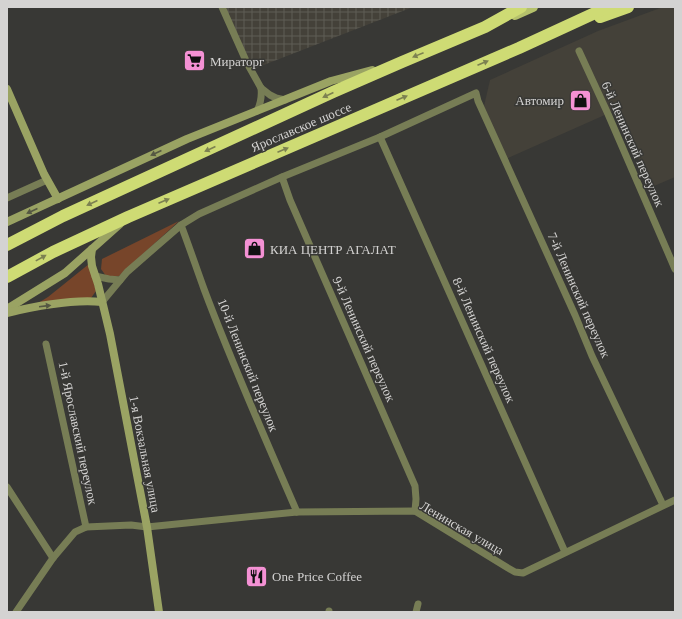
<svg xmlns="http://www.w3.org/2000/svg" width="682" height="619" viewBox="0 0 682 619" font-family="Georgia,serif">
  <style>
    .built { fill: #444139 }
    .industrial { fill: url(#industrial-grid) }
    .grass { fill: #77452a }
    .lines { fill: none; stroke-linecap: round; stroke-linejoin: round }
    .street { stroke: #777d55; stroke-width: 7 }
    .secondary { stroke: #9aa363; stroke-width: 8 }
    .primary { stroke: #b5c16c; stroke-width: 10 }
    .highway { stroke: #cedb74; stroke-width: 12 }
    .oneway { fill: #7c8151 }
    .oneway2 { fill: #555843 }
    .labels { text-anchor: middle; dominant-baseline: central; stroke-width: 3; stroke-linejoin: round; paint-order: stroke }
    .poi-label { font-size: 13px; fill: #d4d3d2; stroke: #383835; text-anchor: start }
    .street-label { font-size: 13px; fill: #d4d3d2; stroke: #383835 }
  </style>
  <defs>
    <pattern id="industrial-grid" width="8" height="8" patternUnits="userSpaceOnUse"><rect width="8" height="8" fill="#444139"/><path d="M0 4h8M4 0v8" fill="none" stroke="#5e5c55"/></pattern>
  </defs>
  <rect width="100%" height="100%" fill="#383835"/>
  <path class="built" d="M663,7H675V177L654,186L642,159L639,160L616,110L506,159L484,106L490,80L598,31Z"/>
  <path class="industrial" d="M225,7H413L251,70Z"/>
  <g class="grass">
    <path d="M179,221L119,276L112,277L106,276L101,269L102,259Z"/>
    <path d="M89,264L96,291L91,298L35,305L48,297Z"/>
  </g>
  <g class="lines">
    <g class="street">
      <path d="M222,7L247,63L261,88L270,95L276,98L285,100"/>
      <path d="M579,51L608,114L675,269"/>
      <path d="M257,111C261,103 262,97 261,88"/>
      <path d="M380,137L565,552"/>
      <path d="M282,177L290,200L415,486L416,499L415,511"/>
      <path d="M7,198L47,180"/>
      <path d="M181,225C189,246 196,267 204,289C232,364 265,438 297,512"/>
      <path d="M95,276L109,279L120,280"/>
      <path d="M102,302L127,272L181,225L199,214L282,177L380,137L476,93L478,101L575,315L592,356L663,505"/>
      <path d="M46,344L86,527"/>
      <path d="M7,487L53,558"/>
      <path d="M16,612L53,558L75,532L86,527L131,525L147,527L297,512L415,511L508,568L515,572L523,573L675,500"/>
      <path d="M329,612V611"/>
      <path d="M416,612L418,604"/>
    </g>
    <g class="secondary">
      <path d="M7,89L44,174L58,199"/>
      <path d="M7,222L187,139L331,81L372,70"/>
      <path d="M92,249L91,257L92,266L98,284L110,334L147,527L159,612"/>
      <path d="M7,309L65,273L120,224"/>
      <path d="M7,313C36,306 72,299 102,302"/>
    </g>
    <path class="primary" d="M515,15L533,7"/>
    <g class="highway">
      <path d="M600,17L628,7"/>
      <path d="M7,245L63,216L333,92L402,62L485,27L521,7"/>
      <path d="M7,277L53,252L128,217L519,48L608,7"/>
    </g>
  </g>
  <defs><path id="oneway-solid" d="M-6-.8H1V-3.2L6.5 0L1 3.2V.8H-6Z"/></defs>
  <g class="oneway">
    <use href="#oneway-solid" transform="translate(418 55) rotate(158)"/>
    <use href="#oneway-solid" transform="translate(483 63) rotate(-23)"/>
    <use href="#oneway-solid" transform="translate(328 95) rotate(155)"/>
    <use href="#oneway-solid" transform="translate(402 98) rotate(-23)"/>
    <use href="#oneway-solid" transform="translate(210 149) rotate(155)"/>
    <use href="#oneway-solid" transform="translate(283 150) rotate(-23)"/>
    <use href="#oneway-solid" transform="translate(164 201) rotate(-23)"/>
    <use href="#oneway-solid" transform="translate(92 203) rotate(155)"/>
    <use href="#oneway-solid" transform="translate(41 258) rotate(-29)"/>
  </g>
  <g class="oneway2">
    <use href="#oneway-solid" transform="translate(156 153) rotate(155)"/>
    <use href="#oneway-solid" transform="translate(32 211) rotate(155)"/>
    <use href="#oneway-solid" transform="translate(45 306) rotate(-7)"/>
  </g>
  <defs>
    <symbol id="supermarket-square" viewBox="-11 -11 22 22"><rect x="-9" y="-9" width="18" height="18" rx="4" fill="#f491d4" stroke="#383835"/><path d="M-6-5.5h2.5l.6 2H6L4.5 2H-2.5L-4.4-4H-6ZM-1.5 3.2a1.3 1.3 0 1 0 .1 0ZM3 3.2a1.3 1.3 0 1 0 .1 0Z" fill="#111"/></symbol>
    <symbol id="shop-square" viewBox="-11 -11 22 22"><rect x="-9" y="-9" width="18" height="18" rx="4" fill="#f491d4" stroke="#383835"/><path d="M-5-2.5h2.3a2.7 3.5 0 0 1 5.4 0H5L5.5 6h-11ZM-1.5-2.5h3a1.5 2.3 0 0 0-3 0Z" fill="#111"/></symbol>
    <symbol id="restaurant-square" viewBox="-11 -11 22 22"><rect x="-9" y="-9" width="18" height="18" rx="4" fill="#f491d4" stroke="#383835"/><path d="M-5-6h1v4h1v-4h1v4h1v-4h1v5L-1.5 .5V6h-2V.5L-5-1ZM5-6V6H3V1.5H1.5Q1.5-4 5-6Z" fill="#111"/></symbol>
  </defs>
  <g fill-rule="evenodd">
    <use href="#supermarket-square" x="182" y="48" width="25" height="25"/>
    <use href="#shop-square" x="568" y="88" width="25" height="25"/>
    <use href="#shop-square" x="242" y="236" width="25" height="25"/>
    <use href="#restaurant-square" x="244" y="564" width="25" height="25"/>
  </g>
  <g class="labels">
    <g class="poi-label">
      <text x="210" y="61">Мираторг</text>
      <text x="564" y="100" text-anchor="end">Автомир</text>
      <text x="270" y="249">КИА ЦЕНТР АГАЛАТ</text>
      <text x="272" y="576">One Price Coffee</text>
    </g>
    <g class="street-label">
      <text transform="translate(301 127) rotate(-23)">Ярославское шоссе</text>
      <text transform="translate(633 144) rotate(66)">6-й Ленинский переулок</text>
      <text transform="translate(579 295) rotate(66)">7-й Ленинский переулок</text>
      <text transform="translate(364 339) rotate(66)">9-й Ленинский переулок</text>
      <text transform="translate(484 340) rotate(66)">8-й Ленинский переулок</text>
      <text transform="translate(248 365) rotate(68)">10-й Ленинский переулок</text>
      <text transform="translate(78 433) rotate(78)">1-й Ярославский переулок</text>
      <text transform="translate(145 454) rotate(79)">1-я Вокзальная улица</text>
      <text transform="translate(462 528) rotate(30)">Ленинская улица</text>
    </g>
  </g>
  <rect width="682" height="619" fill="none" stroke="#d4d3d2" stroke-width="16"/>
</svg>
